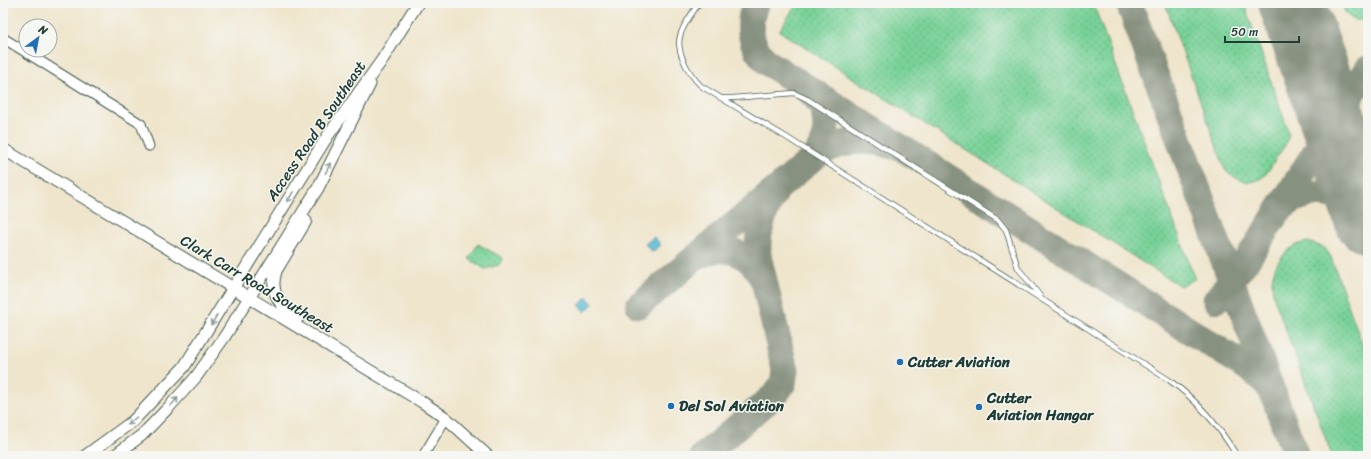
<svg xmlns="http://www.w3.org/2000/svg" width="1371" height="459" viewBox="0 0 1371 459" font-family="Sriracha,sans-serif">
  <style>
    .grass { fill: url(#grass-dots); stroke: #4c8866 }
    .water { fill: #54b8d2; stroke: #3a7a83 }
    .lines { fill: none; stroke-linecap: round; stroke-linejoin: round }
    .taxiway { stroke: #879180; stroke-width: 27 }
    .runway { stroke: #879180; stroke-width: 67 }
    .service-casing { stroke: #3e564b; stroke-width: 6 }
    .minor-casing { stroke: #3e564b; stroke-width: 11 }
    .tertiary-casing { stroke: #3e564b; stroke-width: 13 }
    .service { stroke: #fff; stroke-width: 4.5 }
    .minor { stroke: #fff; stroke-width: 9 }
    .tertiary { stroke: #fff; stroke-width: 11 }
    .oneway { stroke: #8f9e9a }
    .poi-dot { fill: #1f6fb2; stroke: #f6f6f2; stroke-width: 1.5 }
    .labels { text-anchor: middle; dominant-baseline: central; stroke-width: 3; stroke-linejoin: round; paint-order: stroke }
    .street-label { font-size: 15px; fill: #1f3d34; stroke: #f6f6f2 }
    .poi-label { font-size: 15px; font-weight: bold; fill: #1f3d34; stroke: #f6f6f2; text-anchor: start }
  </style>
  <defs>
    <pattern id="grass-dots" width="8" height="8" patternUnits="userSpaceOnUse"><rect width="8" height="8" fill="#78d298"/><path d="M2 2h.1M6 6h.1" fill="none" stroke="#62ac7d" stroke-width="1.8" stroke-linecap="round"/></pattern>
  </defs>
  <rect width="100%" height="100%" fill="#f6f6f2"/>
  <filter id="ink" filterUnits="userSpaceOnUse"><feTurbulence type="fractalNoise" baseFrequency=".025" numOctaves="2"/><feDisplacementMap in="SourceGraphic" scale="8" xChannelSelector="R" yChannelSelector="G"/><feConvolveMatrix kernelMatrix="1 2 1 2 8 2 1 2 1" color-interpolation-filters="sRGB"/></filter>
  <filter id="wash" filterUnits="userSpaceOnUse"><feTurbulence type="fractalNoise" baseFrequency=".012" numOctaves="4" result="noise"/><feDisplacementMap in="SourceGraphic" scale="16" xChannelSelector="R" yChannelSelector="G"/><feGaussianBlur stdDeviation="0.9" result="paint"/><feColorMatrix in="noise" values="0 0 0 0 0 0 0 0 0 0 0 0 0 0 0 0 0 1.4 0 .05"/><feComposite in="paint" operator="in"/></filter>
  <g filter="url(#wash)">
    <rect width="100%" height="100%" fill="#efe5cc"/>
    <g class="grass">
      <path d="M797,3H1093L1195,279L1180,286L779,31Z"/>
      <path d="M1165,3H1244L1289,133C1288,143 1282,150 1276,158C1273,163 1270,169 1266,174C1255,187 1236,182 1225,170Z"/>
      <path d="M1341,3H1368V16C1355,27 1345,15 1341,3Z"/>
      <path d="M1309,242L1325,248L1331,257L1368,360V456H1332L1275,301C1274,296 1272,290 1272,285C1271,264 1289,243 1309,242Z"/>
      <path d="M478,244L503,258L499,265L485,269L469,259Z"/>
    </g>
    <g class="water">
      <path d="M654,237L661,245L652,252L645,244Z"/>
      <path d="M587,297L593,304L585,312L579,305Z"/>
    </g>
    <g class="lines">
      <g class="taxiway">
        <path d="M756,3C746,25 750,47 768,63L1245,366L1264,380L1273,393"/>
        <path d="M1129,3L1296,456"/>
        <path d="M810,92C830,109 830,134 816,156"/>
        <path d="M1347,106C1334,137 1358,187 1368,219"/>
        <path d="M1280,210C1305,184 1352,189 1367,224"/>
        <path d="M698,256C724,242 752,253 763,280"/>
        <path d="M1216,300L1247,260L1368,69"/>
        <path d="M639,305L816,156C839,141 866,137 892,146"/>
        <path d="M703,456L776,394L783,383L785,370L758,255C757,233 762,214 774,195"/>
      </g>
      <path class="runway" d="M1292,3L1368,220"/>
    </g>
  </g>
  <g filter="url(#ink)">
    <g class="lines">
      <defs>
        <g id="service">
          <path d="M699,3C693,12 685,22 681,33C674,50 689,74 701,86L786,137L1169,380C1197,400 1219,426 1237,456"/>
          <path d="M723,98H733L794,93L807,99L998,220L1006,230L1018,268L1040,296"/>
        </g>
        <g id="minor">
          <path d="M3,38L141,124L149,146"/>
          <path d="M423,456L446,418"/>
        </g>
        <g id="tertiary">
          <path d="M3,149L422,402L446,418L488,456"/>
          <path d="M298,318C280,307 269,293 276,271L306,221"/>
          <path d="M85,456L133,421L184,367L327,137L382,60L418,3"/>
          <path d="M114,456L142,435L169,407L196,377L225,336L318,188L370,84"/>
        </g>
      </defs>
      <use href="#service" class="service-casing"/>
      <use href="#minor" class="minor-casing"/>
      <use href="#tertiary" class="tertiary-casing"/>
      <use href="#service" class="service"/>
      <use href="#minor" class="minor"/>
      <use href="#tertiary" class="tertiary"/>
    </g>
    <defs><path id="oneway-shaft" d="M-6 0H5M1.5-3L5.5 0L1.5 3" fill="none" stroke-width="1.6" stroke-linecap="round" stroke-linejoin="round"/></defs>
    <g class="oneway">
      <use href="#oneway-shaft" transform="translate(328 168) rotate(-63)"/>
      <use href="#oneway-shaft" transform="translate(290 197) rotate(122)"/>
      <use href="#oneway-shaft" transform="translate(214 320) rotate(122)"/>
      <use href="#oneway-shaft" transform="translate(174 402) rotate(-49)"/>
      <use href="#oneway-shaft" transform="translate(132 421) rotate(139)"/>
    </g>
  </g>
  <g class="poi-dot">
    <circle cx="900" cy="362" r="4"/>
    <circle cx="671" cy="406" r="4"/>
    <circle cx="979" cy="407" r="4"/>
  </g>
  <g class="labels">
    <g class="street-label">
      <text transform="translate(316 131) rotate(-56)">Access Road B Southeast</text>
      <text transform="translate(257 284) rotate(31)">Clark Carr Road Southeast</text>
    </g>
    <g class="poi-label">
      <text x="908" y="362">Cutter Aviation</text>
      <text x="987" y="398">Cutter<tspan x="987" dy="17">Aviation Hangar</tspan></text>
      <text x="679" y="406">Del Sol Aviation</text>
    </g>
  </g>
  <rect width="1371" height="459" fill="none" stroke="#f6f6f2" stroke-width="16"/>
  <g transform="translate(38 38) rotate(32)"><circle r="19" fill="#f6f6f2" stroke="#a0aca6"/>
  <path d="M0-3L7 15L0 10L-7 15Z" fill="#1f6fb2"/>
  <text y="-6" font-size="11" font-weight="bold" text-anchor="middle" fill="#1f3d34">N</text>
  </g>
  <path d="M1225 36v6h74v-6" fill="none" stroke="#1f3d34" stroke-width="2"/>
  <text x="1231" y="36" font-size="12" fill="#1f3d34" stroke="#f6f6f2" stroke-width="3" paint-order="stroke">50 m</text>
</svg>
